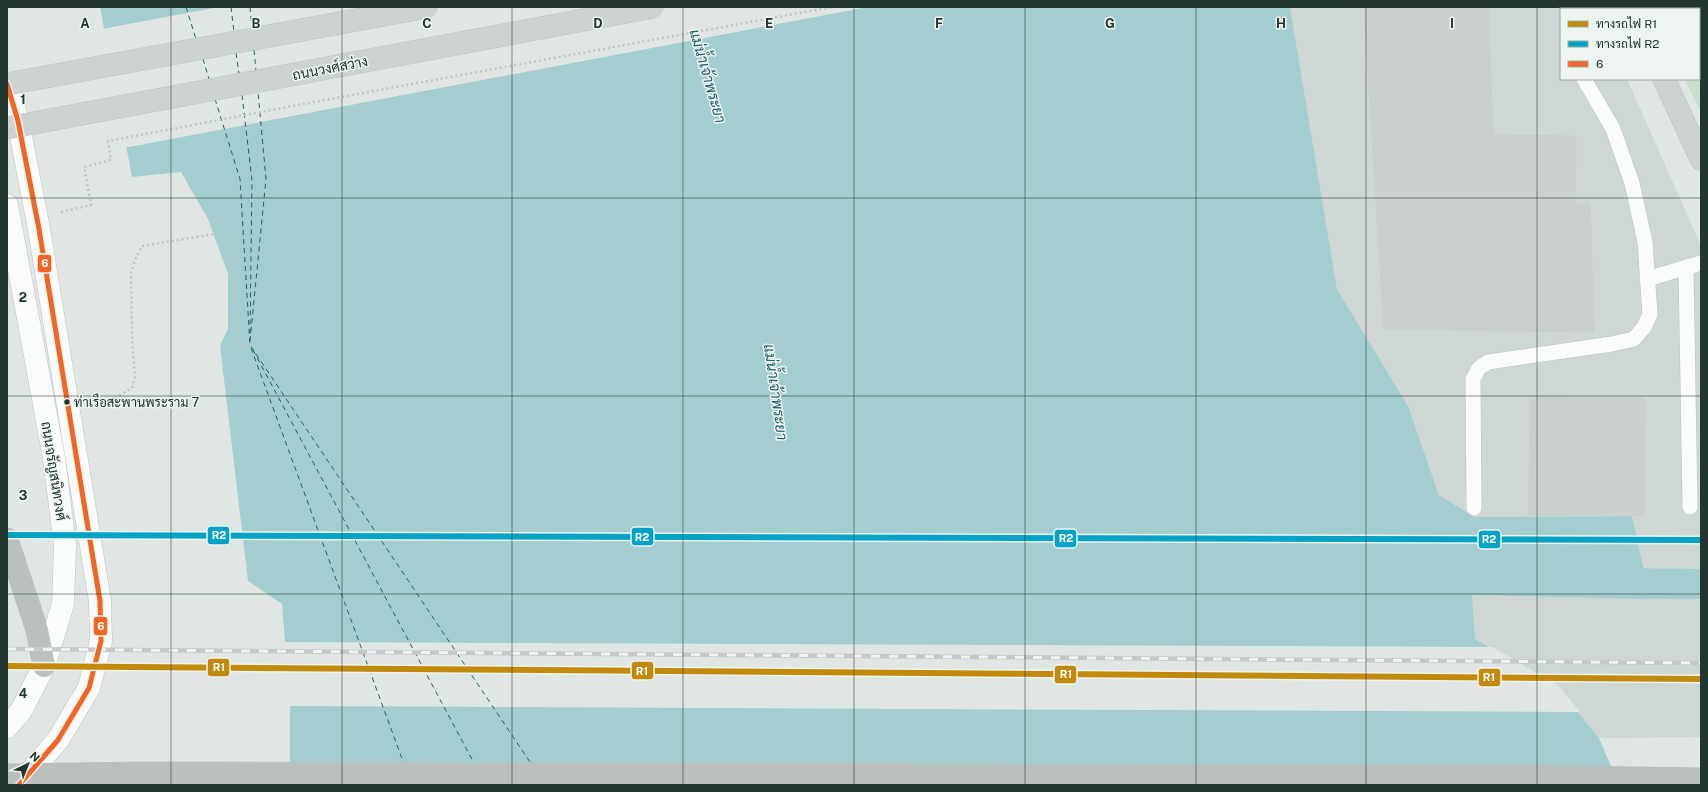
<svg xmlns="http://www.w3.org/2000/svg" width="1708" height="792" viewBox="0 0 1708 792" font-family="'Public Sans',Sarabun,sans-serif">
  <style>
    .built { fill: #ced7d3 }
    .green { fill: #cadecf }
    .water { fill: #a4cdd0 }
    .pier { fill: #e0e6e3 }
    .lines { fill: none; stroke-linecap: round; stroke-linejoin: round }
    .canal { stroke: #a4cdd0; stroke-width: 30 }
    .ferry { stroke: #22626b; stroke-width: 1; stroke-dasharray: 5 4; stroke-linecap: butt }
    .building { fill: #cbcfcd; stroke: #c9cfcc }
    .lane-casing { stroke: #bdc3c0; stroke-width: 16 }
    .secondary-casing { stroke: #bcc3c0; stroke-width: 23 }
    .primary-casing { stroke: #bbc3bf; stroke-width: 23 }
    .highway-casing { stroke: #bbc3bf; stroke-width: 23 }
    .path { stroke: #bfc6c3; stroke-width: 2.5; stroke-dasharray: 2 3; stroke-linecap: butt }
    .lane { stroke: #fafbfb; stroke-width: 15 }
    .secondary { stroke: #fafbfb; stroke-width: 22 }
    .primary { stroke: #ccd3d0; stroke-width: 22 }
    .highway { stroke: #b9c0be; stroke-width: 22 }
    .rail-casing { stroke: #c5c9c7; stroke-width: 4.5 }
    .rail { stroke: #eef5f1; stroke-width: 3; stroke-dasharray: 9; stroke-linecap: butt }
    .primary-bridge-casing { stroke: #bbc3bf; stroke-width: 23; stroke-linecap: butt }
    .highway-bridge-casing { stroke: #bbc3bf; stroke-width: 23; stroke-linecap: butt }
    .primary-bridge { stroke: #ccd3d0; stroke-width: 22 }
    .highway-bridge { stroke: #b9c0be; stroke-width: 22 }
    .bus-1-casing { stroke: #eef5f1; stroke-width: 8 }
    .bus-1 { stroke: #f26522; stroke-width: 5 }
    .rail-1-casing { stroke: #eef5f1; stroke-width: 9 }
    .rail-2-casing { stroke: #eef5f1; stroke-width: 9 }
    .rail-1 { stroke: #c28a0c; stroke-width: 6 }
    .rail-2 { stroke: #02a3c6; stroke-width: 6 }
    .grid { fill: none; stroke: #21362f; stroke-width: 1; stroke-opacity: 0.55 }
    .bus-dot { fill: #21362f; stroke: #eef5f1; stroke-width: 1.5 }
    .labels { text-anchor: middle; dominant-baseline: central; stroke-width: 3; stroke-linejoin: round; paint-order: stroke }
    .bus-label { font-size: 13px; fill: #21362f; stroke: #eef5f1; text-anchor: start }
    .street-label { font-size: 14px; fill: #21362f; stroke: #eef5f1 }
    .water-label { font-size: 15px; font-style: italic; fill: #22626b; stroke: #eef5f1 }
    .grid-label { font-size: 13px; text-anchor: middle; font-weight: bold; fill: #21362f; stroke: #eef5f1; stroke-width: 3; stroke-linejoin: round; paint-order: stroke }
    .line-badge { stroke: #eef5f1; stroke-width: 1.5 }
    .badge-label { font-size: 11px; text-anchor: middle; font-weight: bold; fill: #fff }
  </style>
  <rect width="100%" height="100%" fill="#e0e6e3"/>
  <path class="built" d="M1290,7H1584L1594,9H1561V79H1627L1701,246V737L1599,738L1557,687L1475,639L1472,595L1649,599L1632,516L1474,517L1439,495L1408,406L1337,289Z"/>
  <path class="green" d="M1699,59L1701,62V112L1684,79H1699Z"/>
  <path class="water" d="M100,7H1290L1337,289L1408,406L1439,495L1474,517L1632,516L1650,599L1472,595L1475,639L1557,687L1599,738L1619,785H290V705L282,604L248,581L220,346L228,329V274L208,219L181,172L132,177Z"/>
  <g class="pier">
    <path d="M219,7H868L124,148L102,29Z"/>
    <path d="M283,642L1492,647L1559,686L1580,712L288,706Z"/>
  </g>
  <g class="lines">
    <path class="canal" d="M1605,583L1701,584"/>
    <g class="ferry">
      <path d="M186,7L196,39"/>
      <path d="M231,7L234,32"/>
      <path d="M250,7L252,29"/>
      <path d="M254,50L256,71"/>
      <path d="M236,53L239,74"/>
      <path d="M203,59L209,79"/>
      <path d="M242,95L252,180L250,335"/>
      <path d="M215,99L240,179L250,345L530,762"/>
      <path d="M250,341L266,179L258,92"/>
      <path d="M251,348L404,764"/>
      <path d="M253,350L474,763"/>
    </g>
  </g>
  <g class="building">
    <path d="M1364,7H1488L1493,135L1576,136L1575,204H1590L1594,332L1384,329Z"/>
    <path d="M1530,397L1645,398L1644,515H1529Z"/>
  </g>
  <g class="lines">
    <defs>
      <g id="lane">
        <path d="M1686,267L1690,507"/>
        <path d="M1647,279L1701,263"/>
        <path d="M1474,508L1473,379L1479,368L1488,362L1612,344L1634,339L1644,327L1650,314L1645,242L1632,183L1613,129L1584,79"/>
      </g>
      <g id="secondary">
        <path d="M7,84L18,121L39,229L100,601L101,641L89,688L58,740L19,785"/>
        <path d="M7,205L54,458L65,546L63,604L44,666L21,711L7,727"/>
      </g>
      <g id="primary">
        <path d="M1630,7L1631,9"/>
        <path d="M1699,7L1701,10"/>
        <path d="M1664,79L1701,159"/>
      </g>
      <g id="highway">
        <path d="M7,539L37,630L44,666"/>
        <path d="M145,773L1515,776L1701,779"/>
      </g>
    </defs>
    <use href="#lane" class="lane-casing"/>
    <use href="#secondary" class="secondary-casing"/>
    <use href="#primary" class="primary-casing"/>
    <use href="#highway" class="highway-casing"/>
    <g class="path">
      <path d="M61,212L91,205L84,167L111,160L108,141L314,102L832,7"/>
      <path d="M106,403L132,388L135,378L132,337L131,273L135,260L142,246L214,234H219L226,239L232,264L240,348L250,345"/>
    </g>
    <use href="#lane" class="lane"/>
    <use href="#secondary" class="secondary"/>
    <use href="#primary" class="primary"/>
    <use href="#highway" class="highway"/>
    <defs>
      <g id="rail">
        <path d="M7,649L1701,663"/>
        <path d="M7,666L1701,679"/>
      </g>
    </defs>
    <use href="#rail" class="rail-casing"/>
    <use href="#rail" class="rail"/>
    <defs>
      <g id="primary-bridge">
        <path d="M7,84L427,7"/>
        <path d="M7,128L653,7"/>
      </g>
      <path id="highway-bridge" d="M7,775L145,773"/>
    </defs>
    <use href="#primary-bridge" class="primary-bridge-casing"/>
    <use href="#highway-bridge" class="highway-bridge-casing"/>
    <use href="#primary-bridge" class="primary-bridge"/>
    <use href="#highway-bridge" class="highway-bridge"/>
    <defs>
      <path id="bus-1" d="M7,84L18,121L39,229L100,601L101,641L89,688L58,740L19,785"/>
    </defs>
    <use href="#bus-1" class="bus-1-casing"/>
    <use href="#bus-1" class="bus-1"/>
    <defs>
      <path id="rail-1" d="M7,666L1701,679"/>
      <path id="rail-2" d="M7,535L1701,540"/>
    </defs>
    <use href="#rail-1" class="rail-1-casing"/>
    <use href="#rail-2" class="rail-2-casing"/>
    <use href="#rail-1" class="rail-1"/>
    <use href="#rail-2" class="rail-2"/>
  </g>
  <path class="grid" d="M171,7V785M342,7V785M512,7V785M683,7V785M854,7V785M1025,7V785M1196,7V785M1366,7V785M1537,7V785M7,198H1701M7,396H1701M7,594H1701"/>
  <circle class="bus-dot" cx="67" cy="402" r="3.5"/>
  <g class="labels">
    <g class="bus-label">
      <text x="74" y="402">ท่าเรือสะพานพระราม 7</text>
    </g>
    <g class="street-label">
      <text transform="translate(330 68) rotate(-11)">ถนนวงศ์สว่าง</text>
      <text transform="translate(54 471) rotate(81)">ถนนจรัญสนิทวงศ์</text>
    </g>
    <g class="water-label">
      <text transform="translate(708 76) rotate(74)">แม่น้ำเจ้าพระยา</text>
      <text transform="translate(776 392) rotate(82)">แม่น้ำเจ้าพระยา</text>
    </g>
  </g>
  <g class="grid-label">
    <text x="85" y="28">A</text>
    <text x="256" y="28">B</text>
    <text x="427" y="28">C</text>
    <text x="598" y="28">D</text>
    <text x="769" y="28">E</text>
    <text x="939" y="28">F</text>
    <text x="1110" y="28">G</text>
    <text x="1281" y="28">H</text>
    <text x="1452" y="28">I</text>
    <text x="23" y="104">1</text>
    <text x="23" y="302">2</text>
    <text x="23" y="500">3</text>
    <text x="23" y="698">4</text>
  </g>
  <g class="line-badge">
    <rect x="37" y="254" width="15" height="19" rx="4" fill="#f26522"/>
    <rect x="207" y="526" width="23" height="19" rx="4" fill="#02a3c6"/>
    <rect x="631" y="527" width="23" height="19" rx="4" fill="#02a3c6"/>
    <rect x="1054" y="529" width="23" height="19" rx="4" fill="#02a3c6"/>
    <rect x="1478" y="530" width="23" height="19" rx="4" fill="#02a3c6"/>
    <rect x="93" y="616" width="15" height="20" rx="4" fill="#f26522"/>
    <rect x="207" y="658" width="23" height="19" rx="4" fill="#c28a0c"/>
    <rect x="631" y="661" width="23" height="19" rx="4" fill="#c28a0c"/>
    <rect x="1054" y="665" width="23" height="19" rx="4" fill="#c28a0c"/>
    <rect x="1478" y="668" width="23" height="19" rx="4" fill="#c28a0c"/>
  </g>
  <g class="badge-label">
    <text x="45" y="267">6</text>
    <text x="219" y="539">R2</text>
    <text x="642" y="541">R2</text>
    <text x="1066" y="542">R2</text>
    <text x="1489" y="543">R2</text>
    <text x="101" y="630">6</text>
    <text x="219" y="671">R1</text>
    <text x="642" y="675">R1</text>
    <text x="1066" y="678">R1</text>
    <text x="1489" y="681">R1</text>
  </g>
  <rect width="1708" height="792" fill="none" stroke="#21362f" stroke-width="16"/>
  <rect x="1560" y="8" width="140" height="72" fill="#eef5f1" stroke="#9ca9a3"/>
  <rect x="1568" y="21" width="20" height="6" fill="#c28a0c" stroke="#9ca9a3"/>
  <text x="1596" y="28" font-size="12" fill="#21362f">ทางรถไฟ R1</text>
  <rect x="1568" y="41" width="20" height="6" fill="#02a3c6" stroke="#9ca9a3"/>
  <text x="1596" y="48" font-size="12" fill="#21362f">ทางรถไฟ R2</text>
  <rect x="1568" y="61" width="20" height="6" fill="#f26522" stroke="#9ca9a3"/>
  <text x="1596" y="68" font-size="12" fill="#21362f">6</text>
  <g transform="translate(28 764) rotate(43)" stroke="#eef5f1" stroke-width="3" paint-order="stroke">
  <path d="M0-3L7 15L0 10L-7 15Z" fill="#21362f"/>
  <text y="-6" font-size="11" font-weight="bold" text-anchor="middle" fill="#21362f">N</text>
  </g>
</svg>
